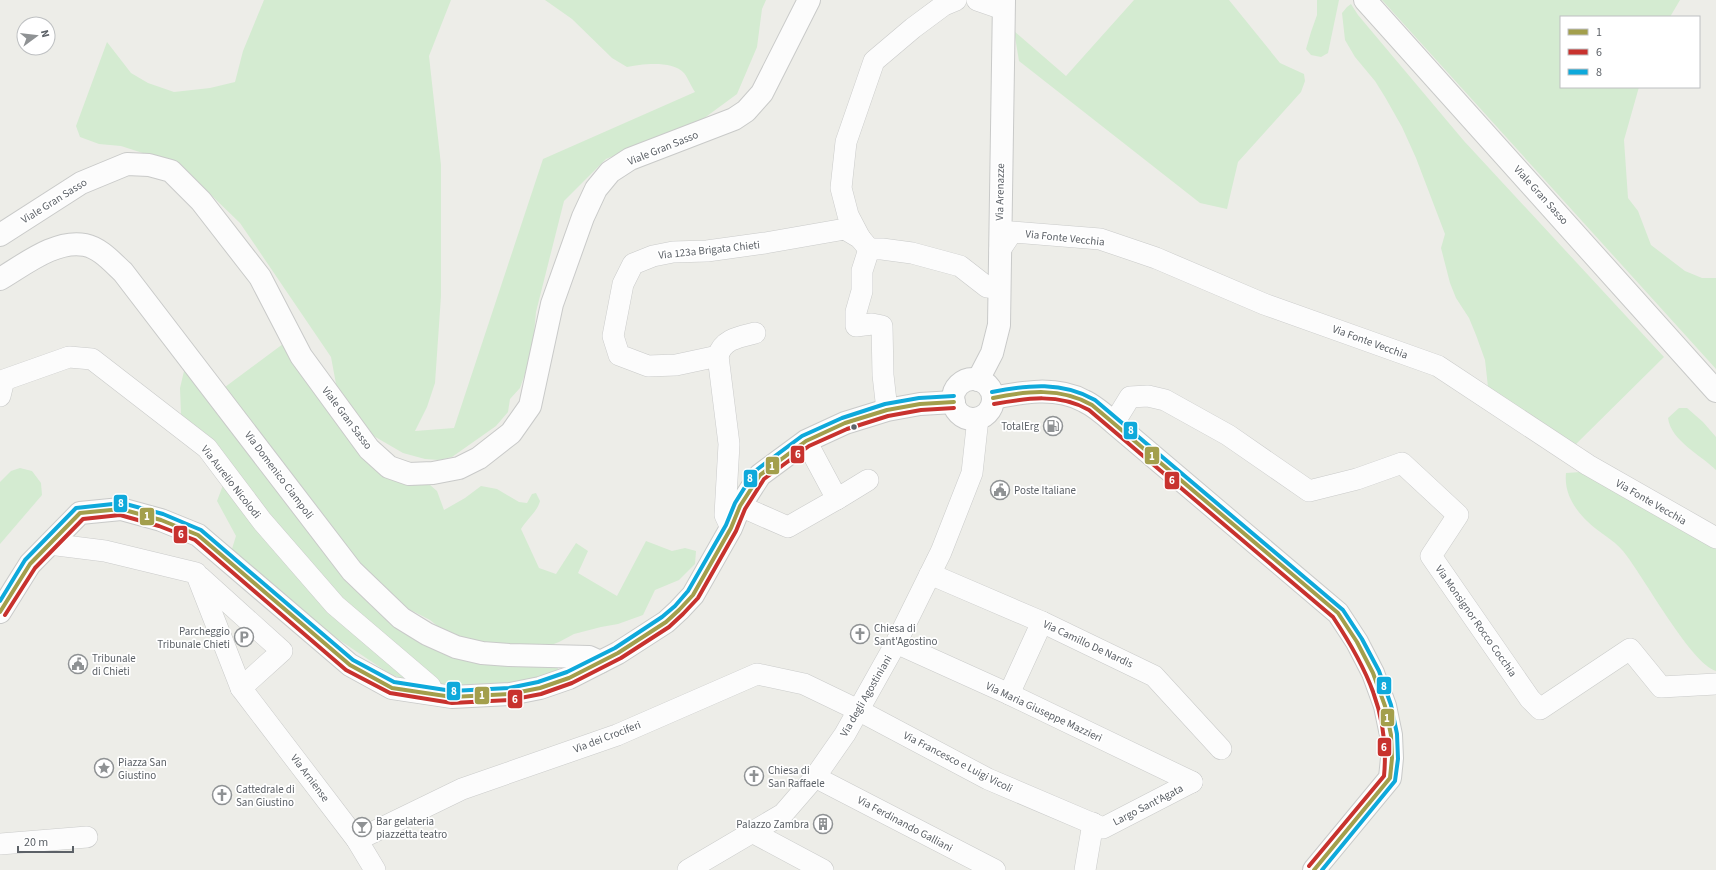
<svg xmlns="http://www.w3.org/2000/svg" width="1716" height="870" viewBox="0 0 1716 870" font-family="'Source Sans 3',sans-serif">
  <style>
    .green { fill: #d4ebd1 }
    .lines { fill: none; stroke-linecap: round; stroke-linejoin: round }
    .street-casing { stroke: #cacbca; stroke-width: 22 }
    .secondary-casing { stroke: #c9cac9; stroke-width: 24 }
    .street { stroke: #fcfcfc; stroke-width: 21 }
    .secondary { stroke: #fcfcfc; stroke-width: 22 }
    .bus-1-casing { stroke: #fff; stroke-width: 7 }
    .bus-2-casing { stroke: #fff; stroke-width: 7 }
    .bus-3-casing { stroke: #fff; stroke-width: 7 }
    .bus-1 { stroke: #a39f4c; stroke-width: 4 }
    .bus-2 { stroke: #c8322e; stroke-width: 4 }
    .bus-3 { stroke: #0ea9db; stroke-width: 4 }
    .bus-dot { fill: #5c6167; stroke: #fff; stroke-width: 1.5 }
    .labels { text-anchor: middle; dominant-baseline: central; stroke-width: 3.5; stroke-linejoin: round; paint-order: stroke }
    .street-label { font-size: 11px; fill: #5c6167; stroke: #fff }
    .poi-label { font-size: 11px; fill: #5c6167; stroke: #fff; text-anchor: start }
    .line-badge { stroke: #fff; stroke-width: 1.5 }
    .badge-label { font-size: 11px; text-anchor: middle; font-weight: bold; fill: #fff }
  </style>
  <rect width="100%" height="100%" fill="#edede8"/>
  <g class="green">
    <path d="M264,0H451L429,56L441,165V296L435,383L427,407L415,431L454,428L543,159L695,92C691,86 688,78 684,73C673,60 641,64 627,67L612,58L572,19L545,0H766L762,9L757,47L737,94L703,119L606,159L564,201L536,312L532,354L520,388L510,399L508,412L496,426L452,457L439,460L425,459L403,453L365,431L339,400L331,357L240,223L180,165L121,146L99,144L80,137L76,126L107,42L131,73L148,83L174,92L210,88L235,82L243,51Z"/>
    <path d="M1134,0H1229L1280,63L1304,74L1305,81L1301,92L1238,162L1227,209L1200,203L1019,61L1014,31L1066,76Z"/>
    <path d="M1317,0H1339L1328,53L1321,57L1311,55L1306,49L1311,32L1317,15Z"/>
    <path d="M1382,0H1680L1670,17H1561V87H1639L1624,140L1628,198L1638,211L1651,245L1685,271L1702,278H1716V369Z"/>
    <path d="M1351,4L1358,15L1464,141L1664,357L1573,447L1488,387L1485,360L1476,335L1469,318L1456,298L1450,283L1441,248L1445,234L1416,158L1402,127L1385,97L1375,81L1355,57L1345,40L1342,13L1347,7Z"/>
    <path d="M287,341L343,426L430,485L437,491L444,510L465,498L481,486L497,489L519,502L527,503L532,494L536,493L540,501C537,512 527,519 521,529L539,568L556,574L576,543L588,551L578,573L617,596L646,541L672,551L685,548L696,551L695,564L679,580L655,590L643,615L618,624L601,627L574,634L559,642L539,650L456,641L430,620L397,603L383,593L221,390Z"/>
    <path d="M185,367L395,625L559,665L555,677L506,689L420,685L390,674L311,621L231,552L236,536L217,501L225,480L210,444L181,414L180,388Z"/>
    <path d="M1679,408H1687L1703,422L1716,437V470C1701,455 1671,441 1668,418Z"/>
    <path d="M20,468L32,471L41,483L42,495L0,544V482L11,471Z"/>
    <path d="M1581,472L1716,544V671C1690,663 1643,575 1623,551C1613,539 1598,532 1587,521C1574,508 1564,493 1566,473Z"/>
  </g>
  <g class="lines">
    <defs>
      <g id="street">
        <path d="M977,0L1003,9"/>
        <path d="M860,238L848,215L841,188L846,142L874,61L913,28L944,5L956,0"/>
        <path d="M1000,250L1012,232L1100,239L1156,258L1264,304L1438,366L1588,465L1716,538"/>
        <path d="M718,356C723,339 739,337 755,333"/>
        <path d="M0,396L4,380L69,357L92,359L207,448L262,521L335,605L430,686L434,694"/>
        <path d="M887,410L883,375L882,326L872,324L856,326V312L862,291V271L869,249H882L912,253L960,266L987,287L999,288"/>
        <path d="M1114,423L1130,397L1148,396L1165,400L1228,435L1309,491L1357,479L1402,463L1458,515L1431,556L1530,699L1540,709L1630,649L1661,687L1716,684"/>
        <path d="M837,499L868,480"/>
        <path d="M740,506L788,527L837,499L806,441"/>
        <path d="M731,528L725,515L729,444L718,356L676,365L648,366L619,355L613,336L623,284L633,264L653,256L673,252L707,251L765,243L845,229L860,238L869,249"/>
        <path d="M49,544L105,551L196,573L241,688L357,840L375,870"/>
        <path d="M930,574L1042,622L1154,676L1221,749"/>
        <path d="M200,577L282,651L241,688"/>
        <path d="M896,643L1009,694L1192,782"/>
        <path d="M1009,694L1042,622"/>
        <path d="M815,777L995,870"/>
        <path d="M752,832L823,870"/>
        <path d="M357,840L462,789L617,735L757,674L804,684L858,710L988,779L1103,828L1192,782"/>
        <path d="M0,844L87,837"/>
        <path d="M688,870L783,814L815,777L845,734L896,643L941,552L972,473L978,418"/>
        <path d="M1085,870L1093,823"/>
      </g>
      <g id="secondary">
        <path d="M1365,0L1716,391"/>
        <path d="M0,235L81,183L127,164L149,165L171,171L201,201L260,277L301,356L369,449L389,467L409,474L433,473L459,468L479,458L511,433L530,406L552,304L583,217L596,189L610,172L630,159L734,119L746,111L762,93L809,0"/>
        <path d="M0,279C24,265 56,239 85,245C100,248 112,262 123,272L352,571L401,618L427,634L456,647L482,653L509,655L589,657L600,662"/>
        <circle cx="973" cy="399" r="20"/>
        <path d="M978,380L992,353L999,325L1004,0"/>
        <path d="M993,398C1023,392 1056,386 1084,401C1095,406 1105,415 1114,423L1338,613L1357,642L1373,673L1385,706L1391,735L1392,758L1390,778L1314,870"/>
        <path d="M0,612L30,564L80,513L121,509L161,520L198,535L350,665L392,688L452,697L510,694L540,688L569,678L618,653L666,622L679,610L693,595L731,528L740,506L760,475L806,441L845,423L887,410L920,404L954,402"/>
      </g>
    </defs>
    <use href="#street" class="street-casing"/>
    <use href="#secondary" class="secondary-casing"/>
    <use href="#street" class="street"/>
    <use href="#secondary" class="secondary"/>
    <defs>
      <g id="bus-1">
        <path d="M993,398C1027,391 1061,387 1092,405L1338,613L1357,642L1373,673L1385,706L1391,735L1392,758L1390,778L1314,870"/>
        <path d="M0,612L30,564L80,513L121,509L161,520L198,535L350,665L392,688L452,697L510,694L540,688L569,678L618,653L666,622L679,610L693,595L731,528L740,506L760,475L806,441L845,423L887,410L920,404L954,402"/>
      </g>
      <g id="bus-2">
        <path d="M994,404C1027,398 1059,393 1089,410L1333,617C1366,667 1390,714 1384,776L1309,866"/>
        <path d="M5,615L35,568L83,519L120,515L159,526L195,540L346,670L390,693L452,703L510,700L541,694L572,683L621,658L669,627L683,614L698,598L736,531L745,509L764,479L809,446L847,429L888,416L921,410L954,408"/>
      </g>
      <g id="bus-3">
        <path d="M992,392C1028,385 1062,381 1095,400L1343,610L1362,639L1379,671L1391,705L1397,734L1398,759L1395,781L1322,870"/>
        <path d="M0,601L25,560L76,508L122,503L163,514L201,530L353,660L394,682L452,691L509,688L538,682L567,672L615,648L662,617L675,606L688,591L726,525L735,503L755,471L802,436L842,418L885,404L919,398L954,396"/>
      </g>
    </defs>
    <use href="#bus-1" class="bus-1-casing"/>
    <use href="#bus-2" class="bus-2-casing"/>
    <use href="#bus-3" class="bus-3-casing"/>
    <use href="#bus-1" class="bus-1"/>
    <use href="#bus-2" class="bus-2"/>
    <use href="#bus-3" class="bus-3"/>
  </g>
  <defs>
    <symbol id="fuel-ring" viewBox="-11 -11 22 22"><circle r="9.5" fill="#fff" stroke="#8f9294" stroke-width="1.5"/><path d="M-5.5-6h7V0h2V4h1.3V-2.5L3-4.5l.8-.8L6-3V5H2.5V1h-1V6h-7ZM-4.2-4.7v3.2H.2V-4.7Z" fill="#8f9294"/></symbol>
    <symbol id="civic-ring" viewBox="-11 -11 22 22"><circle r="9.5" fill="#fff" stroke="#8f9294" stroke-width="1.5"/><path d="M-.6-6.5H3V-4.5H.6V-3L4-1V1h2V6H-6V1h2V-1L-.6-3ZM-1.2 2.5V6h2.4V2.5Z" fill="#8f9294"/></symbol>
    <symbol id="church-ring" viewBox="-11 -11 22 22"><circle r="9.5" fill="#fff" stroke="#8f9294" stroke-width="1.5"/><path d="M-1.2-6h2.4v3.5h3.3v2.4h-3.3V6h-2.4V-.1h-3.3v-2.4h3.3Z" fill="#8f9294"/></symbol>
    <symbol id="parking-ring" viewBox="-11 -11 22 22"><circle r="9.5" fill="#fff" stroke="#8f9294" stroke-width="1.5"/><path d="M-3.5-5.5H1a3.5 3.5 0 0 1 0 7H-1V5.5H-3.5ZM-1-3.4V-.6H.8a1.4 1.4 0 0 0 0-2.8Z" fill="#8f9294"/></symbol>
    <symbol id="sight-ring" viewBox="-11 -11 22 22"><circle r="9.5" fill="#fff" stroke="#8f9294" stroke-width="1.5"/><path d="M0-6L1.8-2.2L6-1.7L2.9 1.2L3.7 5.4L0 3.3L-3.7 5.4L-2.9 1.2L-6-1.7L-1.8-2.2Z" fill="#8f9294"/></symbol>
    <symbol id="building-ring" viewBox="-11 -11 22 22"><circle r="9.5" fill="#fff" stroke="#8f9294" stroke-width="1.5"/><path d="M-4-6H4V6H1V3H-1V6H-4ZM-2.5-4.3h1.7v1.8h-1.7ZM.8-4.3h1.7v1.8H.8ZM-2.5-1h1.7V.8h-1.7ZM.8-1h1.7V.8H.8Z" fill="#8f9294"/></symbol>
    <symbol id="bar-ring" viewBox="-11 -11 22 22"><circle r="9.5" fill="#fff" stroke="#8f9294" stroke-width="1.5"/><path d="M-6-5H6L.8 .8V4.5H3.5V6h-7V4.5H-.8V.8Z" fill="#8f9294"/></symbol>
  </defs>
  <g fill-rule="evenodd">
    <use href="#fuel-ring" x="1042" y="415" width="22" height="22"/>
    <use href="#civic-ring" x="989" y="479" width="22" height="22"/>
    <use href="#church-ring" x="849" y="623" width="22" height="22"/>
    <use href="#parking-ring" x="233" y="626" width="22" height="22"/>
    <use href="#civic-ring" x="67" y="653" width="22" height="22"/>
    <use href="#sight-ring" x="93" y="757" width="22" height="22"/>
    <use href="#church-ring" x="743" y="765" width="22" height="22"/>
    <use href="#church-ring" x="211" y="784" width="22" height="22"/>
    <use href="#building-ring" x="812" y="813" width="22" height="22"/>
    <use href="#bar-ring" x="351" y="816" width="22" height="22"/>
  </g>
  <circle class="bus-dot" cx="854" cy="427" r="3.5"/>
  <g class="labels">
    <g class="street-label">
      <text transform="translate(663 148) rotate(-22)">Viale Gran Sasso</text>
      <text transform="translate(1000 192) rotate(-89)">Via Arenazze</text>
      <text transform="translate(1541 195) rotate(48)">Viale Gran Sasso</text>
      <text transform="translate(54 201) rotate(-32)">Viale Gran Sasso</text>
      <text transform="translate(1065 238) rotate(6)">Via Fonte Vecchia</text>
      <text transform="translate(709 250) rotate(-6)">Via 123a Brigata Chieti</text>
      <text transform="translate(1370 342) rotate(20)">Via Fonte Vecchia</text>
      <text transform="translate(347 418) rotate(53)">Viale Gran Sasso</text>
      <text transform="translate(279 475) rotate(53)">Via Domenico Ciampoli</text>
      <text transform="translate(231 482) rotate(52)">Via Aurelio Nicolodi</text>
      <text transform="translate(1651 502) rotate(30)">Via Fonte Vecchia</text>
      <text transform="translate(1476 621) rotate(55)">Via Monsignor Rocco Cocchia</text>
      <text transform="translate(1088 644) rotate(25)">Via Camillo De Nardis</text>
      <text transform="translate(866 696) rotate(-60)">Via degli Agostiniani</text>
      <text transform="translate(1044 712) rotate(25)">Via Maria Giuseppe Mazzieri</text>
      <text transform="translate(607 737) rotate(-21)">Via dei Crociferi</text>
      <text transform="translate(958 762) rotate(27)">Via Francesco e Luigi Vicoli</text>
      <text transform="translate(310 778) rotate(53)">Via Arniense</text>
      <text transform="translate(1148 805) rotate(-27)">Largo Sant'Agata</text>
      <text transform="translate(905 824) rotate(28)">Via Ferdinando Galliani</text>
    </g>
    <g class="poi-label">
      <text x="1039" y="426" text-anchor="end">TotalErg</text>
      <text x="1014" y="490">Poste Italiane</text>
      <text x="874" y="628">Chiesa di<tspan x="874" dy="13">Sant'Agostino</tspan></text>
      <text x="230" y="631" text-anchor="end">Parcheggio<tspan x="230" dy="13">Tribunale Chieti</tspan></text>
      <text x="92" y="658">Tribunale<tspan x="92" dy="13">di Chieti</tspan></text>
      <text x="118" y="762">Piazza San<tspan x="118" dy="13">Giustino</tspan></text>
      <text x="768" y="770">Chiesa di<tspan x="768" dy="13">San Raffaele</tspan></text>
      <text x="236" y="789">Cattedrale di<tspan x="236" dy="13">San Giustino</tspan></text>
      <text x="376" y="821">Bar gelateria<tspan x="376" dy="13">piazzetta teatro</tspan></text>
      <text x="809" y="824" text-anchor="end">Palazzo Zambra</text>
    </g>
  </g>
  <g class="line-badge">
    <rect x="1123" y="421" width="15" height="19" rx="4" fill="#0ea9db"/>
    <rect x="790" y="445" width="15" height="19" rx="4" fill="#c8322e"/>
    <rect x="1144" y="446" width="16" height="19" rx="4" fill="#a39f4c"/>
    <rect x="765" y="456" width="15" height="19" rx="4" fill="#a39f4c"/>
    <rect x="743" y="469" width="15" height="19" rx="4" fill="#0ea9db"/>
    <rect x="1164" y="471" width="16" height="19" rx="4" fill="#c8322e"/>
    <rect x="113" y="494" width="15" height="19" rx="4" fill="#0ea9db"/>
    <rect x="139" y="507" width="16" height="19" rx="4" fill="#a39f4c"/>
    <rect x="173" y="525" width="15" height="19" rx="4" fill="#c8322e"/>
    <rect x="1376" y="676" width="16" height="19" rx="4" fill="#0ea9db"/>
    <rect x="446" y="681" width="15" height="20" rx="4" fill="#0ea9db"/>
    <rect x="474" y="686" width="16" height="19" rx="4" fill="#a39f4c"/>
    <rect x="507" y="689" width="16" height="20" rx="4" fill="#c8322e"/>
    <rect x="1380" y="708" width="15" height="19" rx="4" fill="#a39f4c"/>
    <rect x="1377" y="737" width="15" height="20" rx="4" fill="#c8322e"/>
  </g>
  <g class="badge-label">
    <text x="1131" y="434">8</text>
    <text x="798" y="458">6</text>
    <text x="1152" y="460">1</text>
    <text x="772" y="470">1</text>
    <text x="750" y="482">8</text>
    <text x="1172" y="484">6</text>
    <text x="121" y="507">8</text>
    <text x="147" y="520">1</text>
    <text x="181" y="538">6</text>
    <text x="1384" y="690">8</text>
    <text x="454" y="695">8</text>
    <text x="482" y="699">1</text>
    <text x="515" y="703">6</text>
    <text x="1387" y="722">1</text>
    <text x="1384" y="751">6</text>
  </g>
  <rect x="1560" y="16" width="140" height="72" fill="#ffffff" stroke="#bec0c2"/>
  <rect x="1568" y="29" width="20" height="6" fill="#a39f4c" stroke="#bec0c2"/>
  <text x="1596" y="36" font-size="12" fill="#5c6167">1</text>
  <rect x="1568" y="49" width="20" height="6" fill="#c8322e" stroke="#bec0c2"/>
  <text x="1596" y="56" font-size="12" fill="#5c6167">6</text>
  <rect x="1568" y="69" width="20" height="6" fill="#0ea9db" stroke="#bec0c2"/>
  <text x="1596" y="76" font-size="12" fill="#5c6167">8</text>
  <g transform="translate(36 36) rotate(75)"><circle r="19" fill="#ffffff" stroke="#bec0c2"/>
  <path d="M0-3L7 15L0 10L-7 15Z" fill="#8f9294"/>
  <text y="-6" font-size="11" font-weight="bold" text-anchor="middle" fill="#5c6167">N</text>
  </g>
  <path d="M18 846v6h55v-6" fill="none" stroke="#5c6167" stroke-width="2"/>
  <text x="24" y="846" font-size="12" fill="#5c6167" stroke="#ffffff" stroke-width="3" paint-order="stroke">20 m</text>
</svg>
